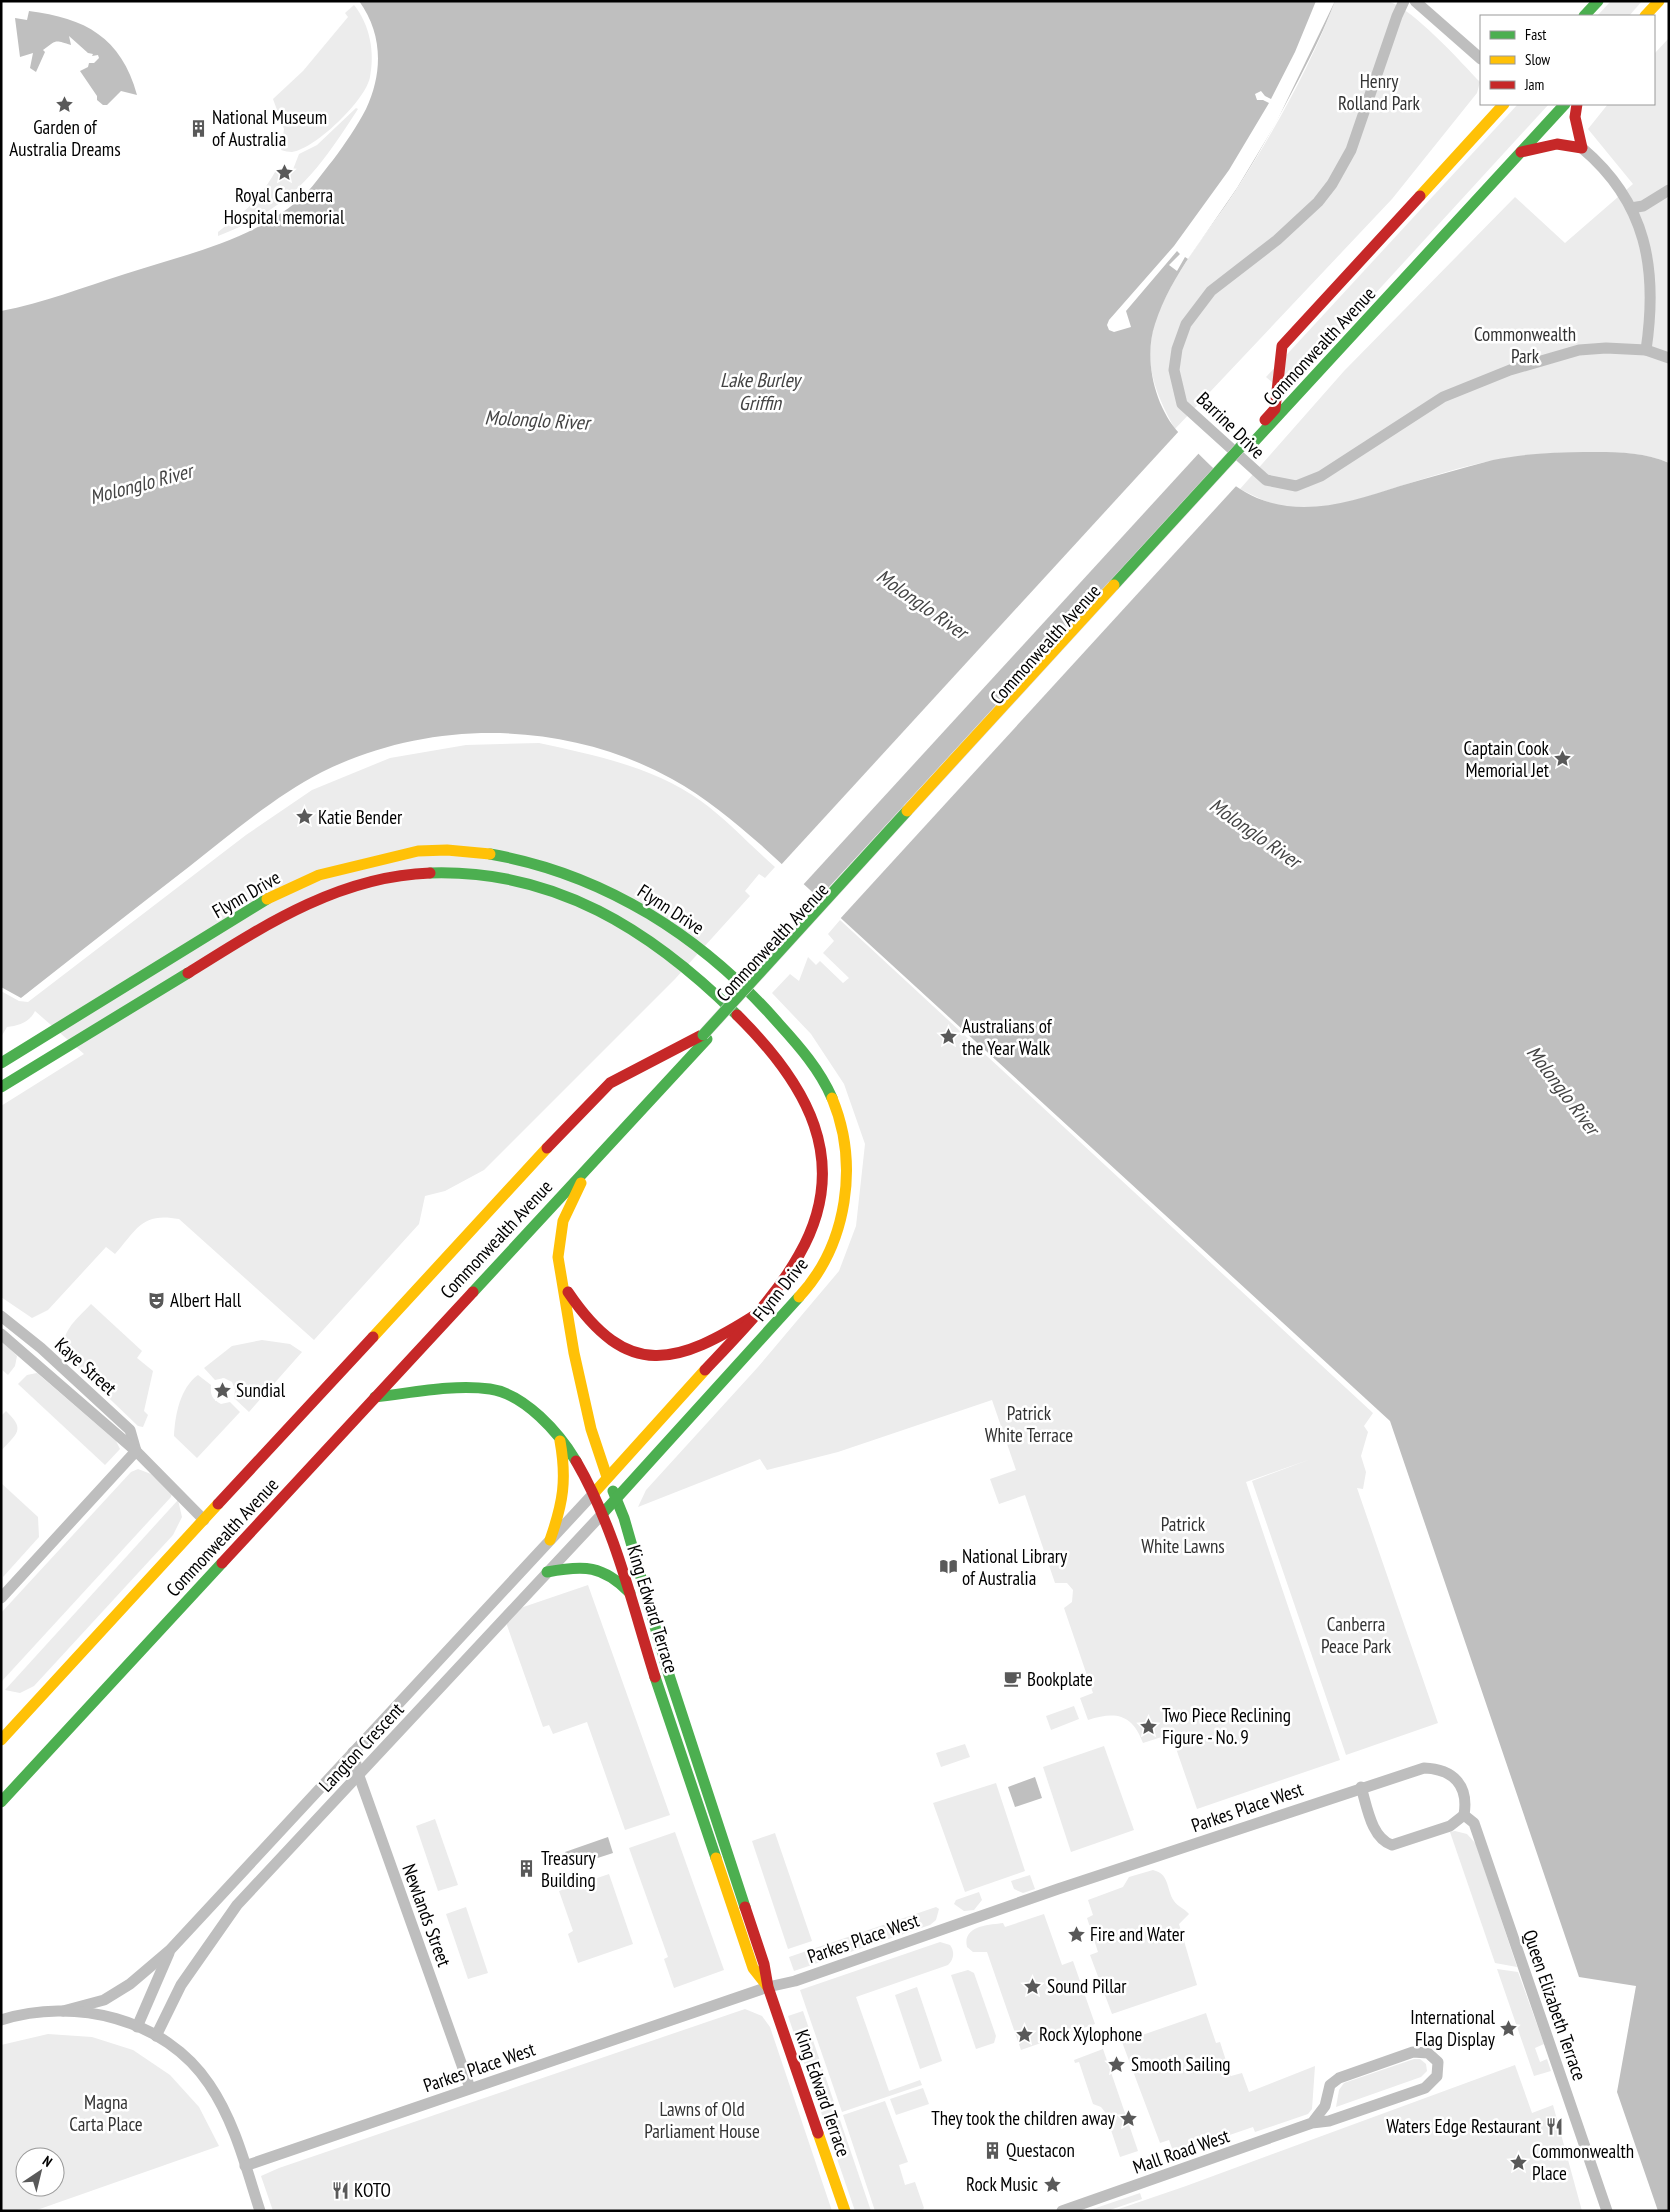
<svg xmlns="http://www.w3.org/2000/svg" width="1670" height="2212" viewBox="0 0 1670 2212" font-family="'PT Sans Narrow',sans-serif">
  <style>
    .green { fill: #ececec; fill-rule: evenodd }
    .water { fill: #bfbfbf }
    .pier { fill: #fff }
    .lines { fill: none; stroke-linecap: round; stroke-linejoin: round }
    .street { stroke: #bebebe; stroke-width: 11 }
    .fast { stroke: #4caf50; stroke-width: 11 }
    .slow { stroke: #ffc107; stroke-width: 11 }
    .jam { stroke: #c62828; stroke-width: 11 }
    .fast-bridge-casing { stroke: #dbdbdb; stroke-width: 12; stroke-linecap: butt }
    .slow-bridge-casing { stroke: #dbdbdb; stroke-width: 12; stroke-linecap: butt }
    .fast-bridge { stroke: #4caf50; stroke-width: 11 }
    .slow-bridge { stroke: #ffc107; stroke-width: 11 }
    .labels { text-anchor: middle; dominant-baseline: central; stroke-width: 5; stroke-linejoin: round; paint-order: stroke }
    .park-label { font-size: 19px; fill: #333; stroke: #fff }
    .poi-label { font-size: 19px; fill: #000; stroke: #fff; text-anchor: start }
    .street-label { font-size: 19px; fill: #000; stroke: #fff }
    .water-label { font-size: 20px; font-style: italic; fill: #444; stroke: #fff }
  </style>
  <rect width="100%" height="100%" fill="#fff"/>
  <g class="green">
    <path d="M1335,1C1351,1 1370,0 1386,1C1410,5 1462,63 1480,82L1477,93L1392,199L1175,429C1160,402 1146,372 1151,340C1158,290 1210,231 1237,189C1273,133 1312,64 1335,1Z"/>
    <path d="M1611,1H1642L1629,16H1597Z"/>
    <path d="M354,5C370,25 375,52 370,77C366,100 315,149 292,152C289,152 284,151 281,150L284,129L273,99L303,71L348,17L345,13Z"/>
    <path d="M1669,38V463C1644,452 1617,452 1591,452C1559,452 1527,454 1496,460C1462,466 1427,478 1394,488C1358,500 1320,513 1282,506C1267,503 1254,496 1240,489L1344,371L1515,197L1565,243L1633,184L1588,129L1608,104H1654V54Z"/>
    <path d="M1518,104H1549L1284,393L1266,377Z"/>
    <path d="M356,108L358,109C316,174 292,207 218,236V232C245,211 257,203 275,172L282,174L292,172L299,154L317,145Z"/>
    <path d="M539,743C594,755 654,767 701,801C725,818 752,847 775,867L765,878L759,874L745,891L750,896L675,979L484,1170L445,1191L425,1196L419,1224L314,1340L179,1219C142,1212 137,1229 115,1254L106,1247L48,1310L32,1318L1,1297V1106L84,1054L35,1011C30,1022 18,1026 7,1027L1,1037V991L19,1001L28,1002L246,835L312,790L390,758L466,745Z"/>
    <path d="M840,920L1373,1413L1364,1426L1368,1432L1361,1456L1366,1472L1363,1489L1357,1488L1438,1723L1346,1755L1252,1481L1311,1459L1246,1482L1340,1760L1197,1809L1171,1734L1143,1743C1132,1714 1116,1711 1088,1720L1080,1698L1093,1693L1064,1608L1072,1602L1073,1590L1067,1583H1055L1025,1495L999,1504L990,1479L1016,1470L992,1400L838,1452L767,1470L760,1459L638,1507L646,1490L758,1367L839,1271L856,1226L865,1144L844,1084L811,1034L772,993L790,974L799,981L808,957L816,965L820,961L843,983L849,978L823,953L834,941L828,934Z"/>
    <path d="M91,1304L142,1351L137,1358L153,1371L144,1411L148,1415L143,1427L138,1426L65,1356C58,1333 76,1320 91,1304Z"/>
    <path d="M1,1339L17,1356L15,1366L8,1375L1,1369Z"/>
    <path d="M262,1340L290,1344L302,1352L249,1412L234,1398L235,1390L232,1382L224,1378L215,1380L204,1368L232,1346Z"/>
    <path d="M37,1373L116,1441L120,1449L105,1465L18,1384L27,1375Z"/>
    <path d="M198,1375L211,1385C210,1395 212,1399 221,1404L230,1402L240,1412L197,1458L174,1436C175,1415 180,1388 198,1375Z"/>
    <path d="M6,1411C26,1430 17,1433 1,1451V1416Z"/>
    <path d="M138,1469L151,1474L172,1493L171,1497L2,1681L1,1613L131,1472Z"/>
    <path d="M1,1483L38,1517L39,1537L3,1577Z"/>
    <path d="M178,1500L182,1517L173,1535L34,1686L20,1693L5,1690Z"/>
    <path d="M588,1585L670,1815L625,1830L587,1722L553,1734L549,1725L543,1727L503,1614Z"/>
    <path d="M1074,1706L1079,1719L1051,1730L1046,1716Z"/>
    <path d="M965,1744L970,1757L941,1767L936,1753Z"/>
    <path d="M1104,1746L1134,1830L1071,1852L1043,1767Z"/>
    <path d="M996,1783L1025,1871L965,1892L933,1803Z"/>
    <path d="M435,1819L458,1885L438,1891L416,1826Z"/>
    <path d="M1455,1831L1467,1834L1476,1844L1517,1967L1495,1963L1450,1832Z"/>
    <path d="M675,1832L724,1970L674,1988L664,1959L668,1957L629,1848Z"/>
    <path d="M775,1833L812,1941L788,1949L752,1841Z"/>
    <path d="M1153,1870C1170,1874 1166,1889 1174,1901C1177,1906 1185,1909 1189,1914L1179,1924L1197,1985L1112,2014L1090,1955L1098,1952L1087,1918L1093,1915L1088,1900L1123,1887L1129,1877Z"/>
    <path d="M609,1874L633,1944L578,1963L568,1934L573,1931L559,1891Z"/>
    <path d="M1030,1875L1035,1889L1023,1893L1014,1889L1011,1881Z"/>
    <path d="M979,1892L982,1900L974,1910L964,1911L954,1904L956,1900Z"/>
    <path d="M466,1907L488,1973L468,1979L446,1914Z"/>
    <path d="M936,1907L939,1909L936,1920L930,1925L794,1971L789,1957Z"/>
    <path d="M1044,1914L1062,1965L1073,1961L1095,2024L1021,2050L987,1952H973L967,1947C962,1925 990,1925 1003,1923L1005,1927Z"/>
    <path d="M940,1942L950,1945C955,1952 954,1959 948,1965L856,1997L889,2091L920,2080L922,2085L842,2112L800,1990Z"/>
    <path d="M1497,1969L1518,1972L1544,2044L1535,2048L1540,2062L1547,2059L1551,2071L1534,2076Z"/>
    <path d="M968,1970L974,1973L996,2036L994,2043L976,2049L951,1975Z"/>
    <path d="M917,1987L942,2061L920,2069L895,1995Z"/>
    <path d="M745,2009L762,2016L770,2027L832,2211H273L261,2176L279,2168Z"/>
    <path d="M803,2011L871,2211H855L788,2016Z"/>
    <path d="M1206,2013L1216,2043L1220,2042L1231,2076L1242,2073L1249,2092L1315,2066L1312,2109L1308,2114L1255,2132L1253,2127L1174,2154L1169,2140L1160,2143L1122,2042Z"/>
    <path d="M48,2034L92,2037L133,2050L170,2075L199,2107L219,2146L34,2211H1V2045ZM25,2157H55V2187H25Z"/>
    <path d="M1103,2049L1138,2151L1120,2157L1105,2112L1101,2107L1093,2104L1079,2062L1075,2063L1074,2060Z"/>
    <path d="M1414,2059H1420L1426,2064L1427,2071L1421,2077L1336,2107L1339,2090L1344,2083Z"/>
    <path d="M1515,2065L1532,2113L1553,2105L1582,2211H1113L1186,2186Z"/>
    <path d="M923,2088L929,2104L896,2115L890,2099Z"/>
    <path d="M885,2101L908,2162L899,2165L905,2185L915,2182L924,2208L921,2211H875L843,2115Z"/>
    <path d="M1140,2193L1142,2199L1107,2211H1087Z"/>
  </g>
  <g class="water">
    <path d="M359,1H1335C1325,28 1312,54 1299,79C1279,117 1259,154 1236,190C1208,233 1171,274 1155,324C1143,359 1155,407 1179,433C1202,458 1226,484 1257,498C1305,518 1354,501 1400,486C1431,477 1462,468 1493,460C1522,454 1554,452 1584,452C1613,452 1642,451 1669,463V2211H1658L1617,2092L1636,1986L1579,1977L1390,1421L761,845C733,821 705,797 672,779C566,720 431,718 322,772C274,797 232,833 190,866C133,910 77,954 21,998L1,987V311C43,303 84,287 125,274C184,255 250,241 299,200C312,189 322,173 333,160C345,144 357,126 366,109C383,73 383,34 359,1Z"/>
    <path d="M29,11C85,18 121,37 137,95L121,91L107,105H103L97,100V96L80,71L88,67L89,63H94L99,58L98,55L92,56L93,54L88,53L69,36L71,45C55,40 57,39 43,50L45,52L36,72L30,68L33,53L20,57L15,18L27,20Z"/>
    <path d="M1035,1777L1042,1798L1015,1807L1008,1787Z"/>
    <path d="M608,1837L613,1853L570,1867L565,1852Z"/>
  </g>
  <g class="pier">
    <path d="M1316,1H1335L1276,123L1237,188L1188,259L1185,257L1177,271L1169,265L1180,254L1177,251L1126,311L1131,327L1114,332L1109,330L1107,325L1109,320L1174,246L1229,170L1269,103L1263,100H1257L1255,94L1261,91L1265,96L1271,99L1295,52Z"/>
    <path d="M1180,430L1200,452L802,886L780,866Z"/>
    <path d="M1216,466L1238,484L839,920L817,900Z"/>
    <path d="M1577,1977L1635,1988L1616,2093L1633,1988Z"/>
  </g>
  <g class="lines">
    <g class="street">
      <path d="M1404,1L1397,16L1351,150L1332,184L1318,202L1277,240L1211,291L1186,324L1177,349L1174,370L1182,404L1266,480L1296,486L1321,476L1443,397L1510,370L1579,350L1606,348L1646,350L1669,358"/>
      <path d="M1415,1L1481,59"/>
      <path d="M1582,148C1647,203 1658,269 1646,350"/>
      <path d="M1631,208L1643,206L1669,190"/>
      <path d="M1,1316L41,1348L130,1430L136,1451"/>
      <path d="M1,1334L136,1451L204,1520"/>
      <path d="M1,1598L136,1451"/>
      <path d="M353,1752L359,1776L470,2088"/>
      <path d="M1361,1787C1367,1806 1371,1838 1392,1845L1450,1826L1464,1815"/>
      <path d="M1464,1815L1474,1823L1607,2211"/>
      <path d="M63,2011L104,2000L130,1984L170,1950L594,1493"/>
      <path d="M1,2020C74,1997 165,2018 209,2084C235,2122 246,2168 260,2211"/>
      <path d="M137,2027L169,1953"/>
      <path d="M156,2036L181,1985L237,1905L604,1512"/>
      <path d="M245,2166L768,1987L795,1981L1058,1889L1424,1768C1453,1769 1469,1785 1464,1815"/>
      <path d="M1062,2211L1312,2123L1329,2121L1425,2088L1437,2076L1438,2062L1428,2053L1413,2052L1339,2078L1330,2085L1325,2106L1312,2123"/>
    </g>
    <g class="fast">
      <path d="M1584,16L1598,1"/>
      <path d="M1251,445L1565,104"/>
      <path d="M490,854C605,874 703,937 779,1024C799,1046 820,1070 832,1098"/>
      <path d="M430,873C555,869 651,930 737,1015"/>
      <path d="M1,1063L267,899"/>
      <path d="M1,1087L188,973"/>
      <path d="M473,1292L707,1039"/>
      <path d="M375,1397C412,1393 452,1384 490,1389C525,1394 559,1433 576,1461"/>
      <path d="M613,1491L624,1518L668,1672L745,1907"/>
      <path d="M604,1512L799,1297"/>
      <path d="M547,1572C584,1565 603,1565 630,1593"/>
      <path d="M655,1677L716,1858"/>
      <path d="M1,1802L222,1563"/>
    </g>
    <g class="slow">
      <path d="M1645,16L1659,1"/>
      <path d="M1420,196L1504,104"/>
      <path d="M267,899L319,875L418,851L447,850L490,854"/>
      <path d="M581,1183L563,1221L558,1257L574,1353L591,1429L607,1477"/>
      <path d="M799,1297C848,1244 859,1163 832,1098"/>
      <path d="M373,1337L547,1148"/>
      <path d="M594,1493L705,1370"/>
      <path d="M550,1540C563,1503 567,1480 560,1441"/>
      <path d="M1,1740L218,1504"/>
      <path d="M716,1858L753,1968L768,1987"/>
      <path d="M818,2133L845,2211"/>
    </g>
    <g class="jam">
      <path d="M1521,152L1557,144L1582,148L1575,117L1577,104"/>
      <path d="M1265,420L1275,409L1282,346L1420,196"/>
      <path d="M188,973C263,926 339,876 430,873"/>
      <path d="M547,1148L610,1083L702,1035"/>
      <path d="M568,1292C628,1381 677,1365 757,1314"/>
      <path d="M705,1370C739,1334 775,1298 799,1255C853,1161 806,1083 737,1015"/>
      <path d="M576,1461C615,1528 632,1604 655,1677"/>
      <path d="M218,1504L373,1337"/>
      <path d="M222,1563L473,1292"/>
      <path d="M745,1907L764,1964L768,1987L818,2133"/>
    </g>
    <defs>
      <g id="fast-bridge">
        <path d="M1114,585L1246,441"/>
        <path d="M703,1035L907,811"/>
      </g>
      <path id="slow-bridge" d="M907,811L1114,585"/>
    </defs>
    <use href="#fast-bridge" class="fast-bridge-casing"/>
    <use href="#slow-bridge" class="slow-bridge-casing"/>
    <use href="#fast-bridge" class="fast-bridge"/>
    <use href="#slow-bridge" class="slow-bridge"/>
  </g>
  <defs>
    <symbol id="sight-bare" viewBox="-9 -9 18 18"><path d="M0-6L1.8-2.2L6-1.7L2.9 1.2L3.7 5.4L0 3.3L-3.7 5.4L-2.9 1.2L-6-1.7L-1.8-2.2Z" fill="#595959" stroke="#fff" stroke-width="2.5" paint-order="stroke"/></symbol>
    <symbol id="building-bare" viewBox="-9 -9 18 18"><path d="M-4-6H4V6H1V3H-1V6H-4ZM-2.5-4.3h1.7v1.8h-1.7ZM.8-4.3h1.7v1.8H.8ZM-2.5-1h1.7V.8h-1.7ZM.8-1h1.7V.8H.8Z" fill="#595959" stroke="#fff" stroke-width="2.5" paint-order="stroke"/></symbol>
    <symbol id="theatre-bare" viewBox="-9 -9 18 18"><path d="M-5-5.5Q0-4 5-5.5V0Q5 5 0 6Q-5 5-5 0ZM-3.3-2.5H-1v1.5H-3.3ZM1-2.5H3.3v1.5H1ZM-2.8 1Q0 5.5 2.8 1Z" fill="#595959" stroke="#fff" stroke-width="2.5" paint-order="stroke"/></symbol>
    <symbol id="library-bare" viewBox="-9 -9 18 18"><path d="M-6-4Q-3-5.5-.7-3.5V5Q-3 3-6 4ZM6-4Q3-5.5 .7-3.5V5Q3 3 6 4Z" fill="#595959" stroke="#fff" stroke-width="2.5" paint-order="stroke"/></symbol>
    <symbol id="cafe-bare" viewBox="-9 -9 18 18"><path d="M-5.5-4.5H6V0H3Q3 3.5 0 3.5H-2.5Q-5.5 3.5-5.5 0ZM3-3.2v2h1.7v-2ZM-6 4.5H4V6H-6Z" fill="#595959" stroke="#fff" stroke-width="2.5" paint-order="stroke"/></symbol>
    <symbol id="restaurant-bare" viewBox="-9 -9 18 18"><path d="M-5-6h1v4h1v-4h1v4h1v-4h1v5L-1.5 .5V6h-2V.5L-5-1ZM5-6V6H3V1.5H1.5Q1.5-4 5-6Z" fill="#595959" stroke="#fff" stroke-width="2.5" paint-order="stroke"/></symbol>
  </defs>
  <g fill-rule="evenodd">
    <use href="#sight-bare" x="52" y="92" width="25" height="25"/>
    <use href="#building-bare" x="186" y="116" width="25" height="25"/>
    <use href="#sight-bare" x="272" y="160" width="25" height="25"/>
    <use href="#sight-bare" x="1550" y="746" width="25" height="25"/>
    <use href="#sight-bare" x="292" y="804" width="25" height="25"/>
    <use href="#sight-bare" x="936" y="1024" width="25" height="25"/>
    <use href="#theatre-bare" x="144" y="1288" width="25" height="25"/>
    <use href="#sight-bare" x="210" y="1378" width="25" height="25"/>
    <use href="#library-bare" x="936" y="1554" width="25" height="25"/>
    <use href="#cafe-bare" x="1000" y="1666" width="25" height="25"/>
    <use href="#sight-bare" x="1136" y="1714" width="25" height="25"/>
    <use href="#building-bare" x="514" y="1856" width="25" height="25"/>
    <use href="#sight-bare" x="1064" y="1922" width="25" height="25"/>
    <use href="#sight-bare" x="1020" y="1974" width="25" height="25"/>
    <use href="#sight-bare" x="1496" y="2016" width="25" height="25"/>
    <use href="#sight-bare" x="1012" y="2022" width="25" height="25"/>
    <use href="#sight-bare" x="1104" y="2052" width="25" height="25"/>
    <use href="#sight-bare" x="1116" y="2106" width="25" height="25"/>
    <use href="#restaurant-bare" x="1542" y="2114" width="25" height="25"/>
    <use href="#building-bare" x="980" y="2138" width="25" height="25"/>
    <use href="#sight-bare" x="1506" y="2150" width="25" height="25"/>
    <use href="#sight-bare" x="1040" y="2172" width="25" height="25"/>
    <use href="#restaurant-bare" x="328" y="2178" width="25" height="25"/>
  </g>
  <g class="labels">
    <g class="park-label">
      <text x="1379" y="81">Henry<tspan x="1379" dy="22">Rolland Park</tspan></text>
      <text x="1525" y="334">Commonwealth<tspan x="1525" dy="22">Park</tspan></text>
      <text x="1029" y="1413">Patrick<tspan x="1029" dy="22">White Terrace</tspan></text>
      <text x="1183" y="1524">Patrick<tspan x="1183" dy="22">White Lawns</tspan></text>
      <text x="1356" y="1624">Canberra<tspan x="1356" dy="22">Peace Park</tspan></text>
      <text x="106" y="2102">Magna<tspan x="106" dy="22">Carta Place</tspan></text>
      <text x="702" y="2109">Lawns of Old<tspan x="702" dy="22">Parliament House</tspan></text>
    </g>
    <g class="poi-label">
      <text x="212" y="117">National Museum<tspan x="212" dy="22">of Australia</tspan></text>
      <text x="65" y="127" text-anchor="middle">Garden of<tspan x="65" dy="22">Australia Dreams</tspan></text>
      <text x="284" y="195" text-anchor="middle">Royal Canberra<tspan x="284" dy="22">Hospital memorial</tspan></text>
      <text x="1549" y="748" text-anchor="end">Captain Cook<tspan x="1549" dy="22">Memorial Jet</tspan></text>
      <text x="318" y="817">Katie Bender</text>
      <text x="962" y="1026">Australians of<tspan x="962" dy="22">the Year Walk</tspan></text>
      <text x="170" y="1300">Albert Hall</text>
      <text x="236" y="1390">Sundial</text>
      <text x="962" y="1556">National Library<tspan x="962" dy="22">of Australia</tspan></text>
      <text x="1027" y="1679">Bookplate</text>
      <text x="1162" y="1715">Two Piece Reclining<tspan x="1162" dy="22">Figure - No. 9</tspan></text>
      <text x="541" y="1858">Treasury<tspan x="541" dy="22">Building</tspan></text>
      <text x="1090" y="1934">Fire and Water</text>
      <text x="1047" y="1986">Sound Pillar</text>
      <text x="1495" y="2017" text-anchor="end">International<tspan x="1495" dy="22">Flag Display</tspan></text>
      <text x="1039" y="2034">Rock Xylophone</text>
      <text x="1131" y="2064">Smooth Sailing</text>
      <text x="1115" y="2118" text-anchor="end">They took the children away</text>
      <text x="1541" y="2126" text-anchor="end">Waters Edge Restaurant</text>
      <text x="1006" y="2150">Questacon</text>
      <text x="1532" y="2151">Commonwealth<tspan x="1532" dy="22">Place</tspan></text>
      <text x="1038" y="2184" text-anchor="end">Rock Music</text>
      <text x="354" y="2190">KOTO</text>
    </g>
    <g class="street-label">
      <text transform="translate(1319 346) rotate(-47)">Commonwealth Avenue</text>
      <text transform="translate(1231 425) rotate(44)">Barrine Drive</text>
      <text transform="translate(1045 644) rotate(-48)">Commonwealth Avenue</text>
      <text transform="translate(246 894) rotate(-30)">Flynn Drive</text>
      <text transform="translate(671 909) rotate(33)">Flynn Drive</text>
      <text transform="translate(772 942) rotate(-47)">Commonwealth Avenue</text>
      <text transform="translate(496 1239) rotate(-47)">Commonwealth Avenue</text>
      <text transform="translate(780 1289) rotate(-51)">Flynn Drive</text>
      <text transform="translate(86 1366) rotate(42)">Kaye Street</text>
      <text transform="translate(222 1537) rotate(-47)">Commonwealth Avenue</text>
      <text transform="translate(653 1609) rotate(73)">King Edward Terrace</text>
      <text transform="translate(361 1747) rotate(-47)">Langton Crescent</text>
      <text transform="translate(1247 1807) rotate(-19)">Parkes Place West</text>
      <text transform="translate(427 1915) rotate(70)">Newlands Street</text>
      <text transform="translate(863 1938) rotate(-19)">Parkes Place West</text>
      <text transform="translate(1555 2005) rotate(71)">Queen Elizabeth Terrace</text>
      <text transform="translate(479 2067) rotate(-19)">Parkes Place West</text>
      <text transform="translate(823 2093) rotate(71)">King Edward Terrace</text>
      <text transform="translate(1181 2151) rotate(-19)">Mall Road West</text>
    </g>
    <g class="water-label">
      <text x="760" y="380">Lake Burley<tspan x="760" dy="23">Griffin</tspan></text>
      <text transform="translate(537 420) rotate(3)">Molonglo River</text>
      <text transform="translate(141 484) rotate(-15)">Molonglo River</text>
      <text transform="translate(922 604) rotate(35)">Molonglo River</text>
      <text transform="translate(1255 833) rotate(35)">Molonglo River</text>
      <text transform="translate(1563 1090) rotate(53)">Molonglo River</text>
    </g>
  </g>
  <rect width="1670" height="2212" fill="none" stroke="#000000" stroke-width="5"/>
  <rect x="1480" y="15" width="175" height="90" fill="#ffffff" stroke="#999999"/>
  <rect x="1490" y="31" width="25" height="8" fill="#4caf50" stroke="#999999"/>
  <text x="1525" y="40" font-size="15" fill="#000000">Fast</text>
  <rect x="1490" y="56" width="25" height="8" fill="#ffc107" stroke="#999999"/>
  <text x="1525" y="65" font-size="15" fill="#000000">Slow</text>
  <rect x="1490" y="81" width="25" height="8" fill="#c62828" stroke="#999999"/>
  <text x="1525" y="90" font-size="15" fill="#000000">Jam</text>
  <g transform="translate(40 2172) rotate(35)"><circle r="24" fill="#ffffff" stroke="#999999"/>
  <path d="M0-4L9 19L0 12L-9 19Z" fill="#595959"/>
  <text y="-8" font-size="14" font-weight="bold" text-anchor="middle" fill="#000000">N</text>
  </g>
</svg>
